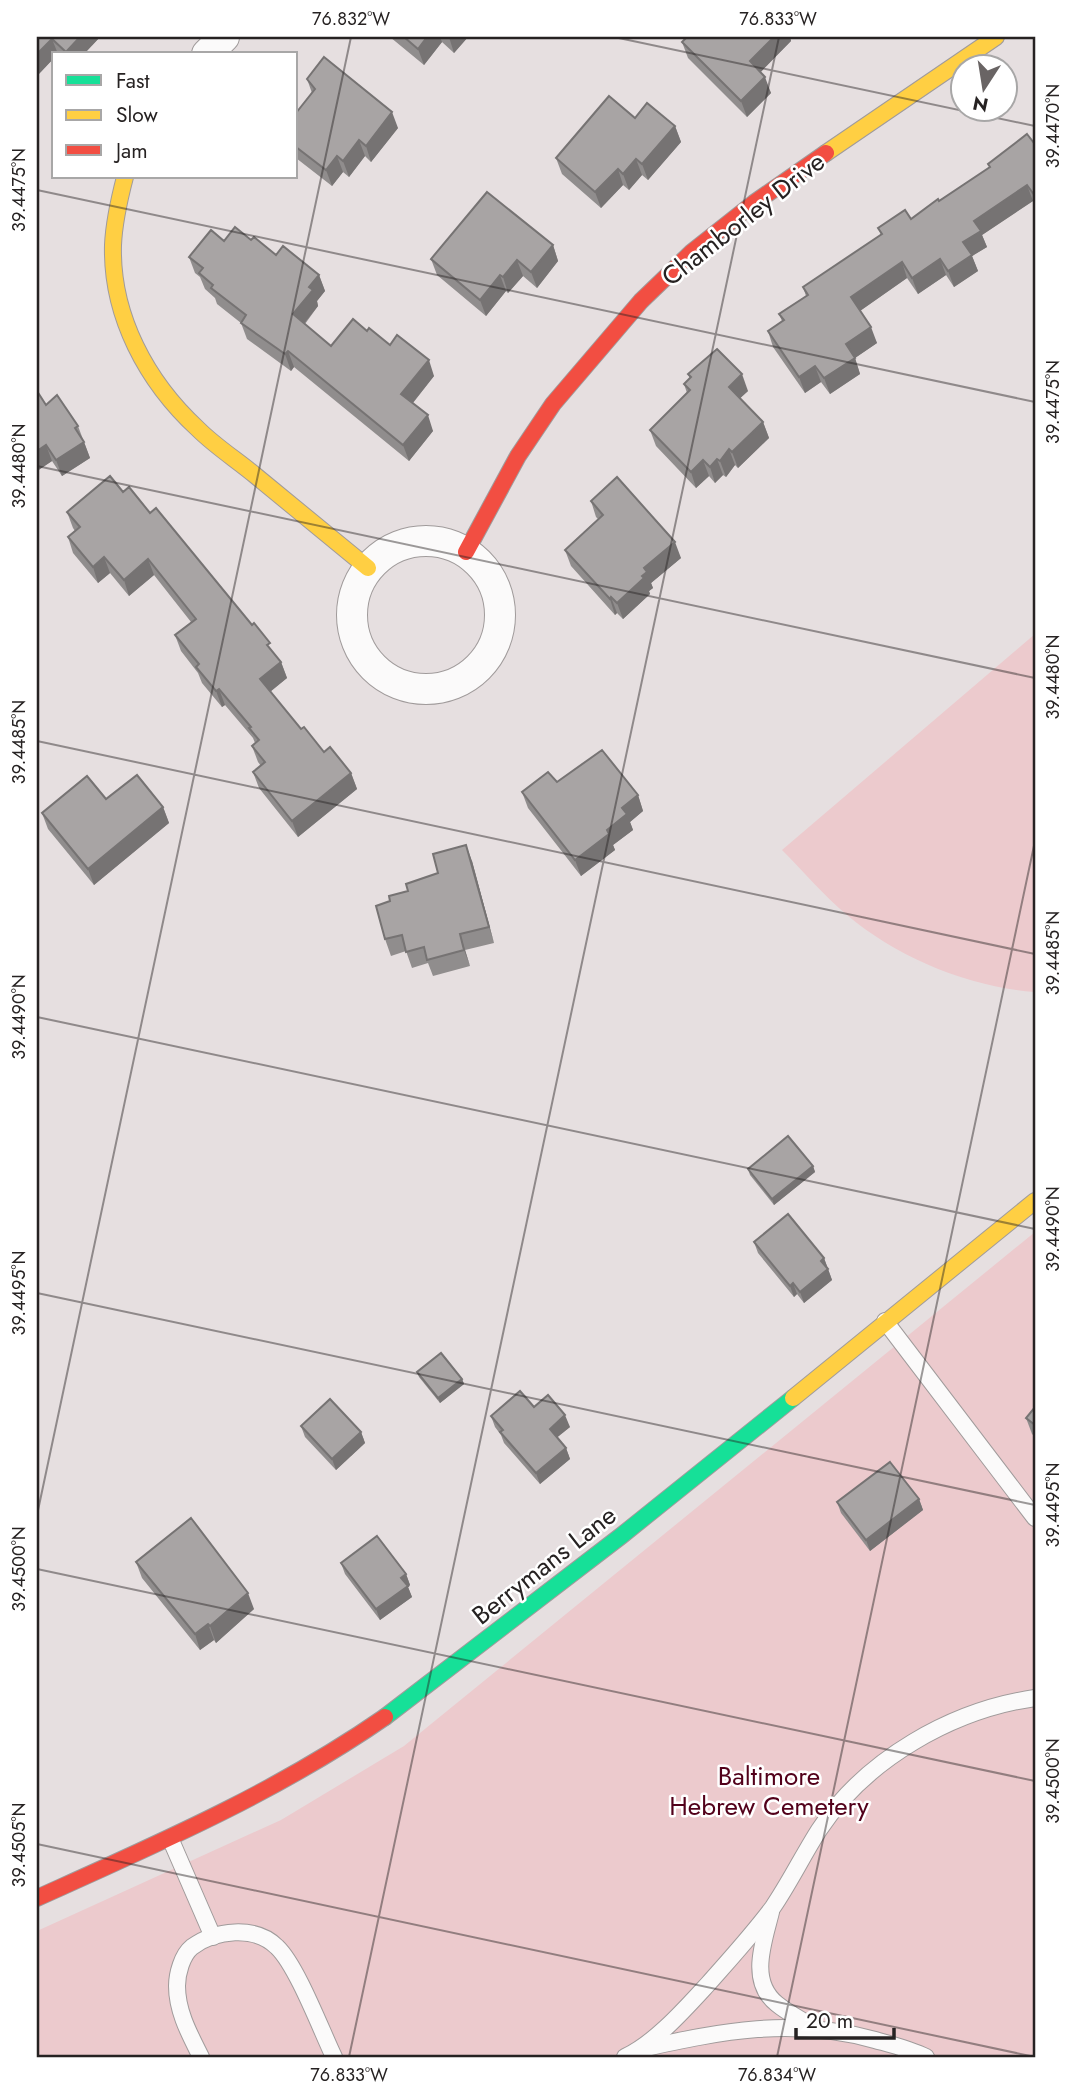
<svg xmlns="http://www.w3.org/2000/svg" width="1072" height="2094" viewBox="0 0 1072 2094" font-family="Jost,sans-serif">
  <style>
    .green { fill: #eccacd }
    .lines { fill: none; stroke-linecap: round; stroke-linejoin: round }
    .lane-casing { stroke: #a09b9b; stroke-width: 18 }
    .street-casing { stroke: #a09b9b; stroke-width: 32 }
    .fast-casing { stroke: #a09b9b; stroke-width: 18 }
    .slow-casing { stroke: #a09b9b; stroke-width: 18 }
    .jam-casing { stroke: #a09b9b; stroke-width: 18 }
    .lane { stroke: #fbfafa; stroke-width: 16 }
    .street { stroke: #fbfafa; stroke-width: 30 }
    .fast { stroke: #16e098; stroke-width: 16 }
    .slow { stroke: #ffcf43; stroke-width: 16 }
    .jam { stroke: #f24e42; stroke-width: 16 }
    .wall { fill: #908d8d }
    .shaded-wall { fill: #767373 }
    .building { fill: #a8a4a4; stroke: #767373; stroke-width: 2 }
    .ticks { fill: none; stroke: #262222; stroke-width: 2; stroke-opacity: 0.45 }
    .labels { text-anchor: middle; dominant-baseline: central; stroke-width: 5; stroke-linejoin: round; paint-order: stroke }
    .street-label { font-size: 26px; fill: #262222; stroke: #fff }
    .park-label { font-size: 26px; fill: #52001a; stroke: #fff }
    .neatline { fill: none; stroke: #262222; stroke-width: 2.5 }
    .ticks-label { font-size: 18px; text-anchor: middle; fill: #262222 }
  </style>
  <rect width="100%" height="100%" fill="#e6dfe0"/>
  <g class="green">
    <path d="M1035,634V992C969,987 898,958 847,915C824,896 803,871 782,850Z"/>
    <path d="M1035,1232V2057H37V1931L281,1820L404,1746Z"/>
  </g>
  <g class="lines">
    <defs>
      <g id="lane">
        <path d="M885,1321L1035,1518"/>
        <path d="M170,1838L213,1937"/>
        <path d="M771,1912C764,1941 748,1981 777,2004C788,2013 802,2020 814,2028"/>
        <path d="M641,2049C722,2031 792,2017 875,2040C893,2045 910,2049 926,2057"/>
        <path d="M201,2057C190,2035 177,2012 177,1986C177,1974 182,1955 192,1947C215,1930 255,1925 277,1947C297,1966 321,2030 334,2057"/>
        <path d="M625,2057C655,2043 685,2009 708,1984C730,1959 753,1934 773,1907C790,1882 803,1855 819,1830C866,1759 952,1710 1035,1698"/>
      </g>
      <g id="street">
        <path d="M207,54L224,37"/>
        <circle cx="426" cy="615" r="74"/>
      </g>
      <path id="fast" d="M385,1717L621,1536L793,1398"/>
      <g id="slow">
        <path d="M826,153L996,37"/>
        <path d="M125,177C119,200 114,222 113,245C111,316 147,382 198,429C216,447 237,460 256,476C294,507 331,538 368,568"/>
        <path d="M793,1398L1035,1201"/>
      </g>
      <g id="jam">
        <path d="M466,552L518,456L553,404L641,301L692,252L754,203L826,153"/>
        <path d="M37,1898C157,1844 277,1792 385,1717"/>
      </g>
    </defs>
    <use href="#lane" class="lane-casing"/>
    <use href="#street" class="street-casing"/>
    <use href="#fast" class="fast-casing"/>
    <use href="#slow" class="slow-casing"/>
    <use href="#jam" class="jam-casing"/>
    <use href="#lane" class="lane"/>
    <use href="#street" class="street"/>
    <use href="#fast" class="fast"/>
    <use href="#slow" class="slow"/>
    <use href="#jam" class="jam"/>
  </g>
  <g class="wall">
    <path d="M37,37H100L84,54H54V58L37,76Z"/>
    <path d="M390,37H468L454,53L442,42L424,65Z"/>
    <path d="M687,37H790L791,41L760,72L771,93L747,117L688,58L682,42Z"/>
    <path d="M307,79L398,128L371,162L365,156L349,177L343,172L332,186L296,158V113L312,93Z"/>
    <path d="M635,118L675,126L681,142L648,180L642,175L629,190L623,185L601,208L562,174L556,158Z"/>
    <path d="M1035,142V204L1033,201L982,235L987,247L972,256L978,271L954,287L946,275L918,294L907,278L860,311L877,343L855,358L860,374L830,394L821,382L805,393L773,347L768,331L782,321L779,314L806,296L803,287L881,235L878,228L911,219L990,167L988,164Z"/>
    <path d="M251,240L276,255L319,275L325,291L317,301L318,306L305,324L331,346L367,331L390,345L434,376L413,403L433,431L409,461L294,367L291,371L247,339L241,323L217,304L215,298L205,289L200,277L195,273L189,257L224,241Z"/>
    <path d="M553,245L558,261L537,288L523,276L508,293L506,291L486,316L437,275L431,259Z"/>
    <path d="M688,374L748,391L740,398L763,422L769,438L738,468L735,465L726,477L723,475L715,483L709,476L696,488L656,446L650,430L687,393L684,384L690,379Z"/>
    <path d="M46,405L78,426L90,458L62,476L52,461L37,471Z"/>
    <path d="M123,492L150,513L281,662L287,678L270,692L301,729L324,752L351,773L357,789L298,837L259,788L253,772L261,766L258,762L252,746L255,743L253,738L225,705L222,707L202,683L198,673L181,651L175,635L191,622L154,575L129,596L110,573L98,583L73,553L68,537L75,531L73,528L67,512Z"/>
    <path d="M591,501L681,558L651,583L653,588L649,591L650,594L623,619L617,613L615,615L571,566L565,550L598,519L596,517Z"/>
    <path d="M557,782L638,795L643,811L630,822L633,830L613,845L615,850L581,876L528,808L522,792Z"/>
    <path d="M106,799L163,807L169,823L94,885L48,829L42,813Z"/>
    <path d="M472,861L494,943L465,950L470,966L433,976L428,963L412,968L406,951L391,956L385,939L390,901L408,891Z"/>
    <path d="M813,1166L815,1172L774,1205L750,1175L748,1169Z"/>
    <path d="M754,1242L824,1258L832,1280L804,1303L797,1294L794,1297L758,1253Z"/>
    <path d="M417,1372L462,1379L464,1384L440,1403L419,1377Z"/>
    <path d="M534,1407L570,1427L557,1437L566,1448L570,1459L540,1484L504,1443L501,1435L495,1427L491,1416Z"/>
    <path d="M1035,1407V1437L1032,1434L1026,1418Z"/>
    <path d="M301,1426L361,1432L365,1443L336,1470L305,1437Z"/>
    <path d="M919,1499L923,1510L870,1551L841,1513L837,1502Z"/>
    <path d="M136,1562L254,1609L216,1643L214,1640L200,1650L142,1578Z"/>
    <path d="M341,1563L406,1574L410,1585L408,1587L412,1597L380,1620L345,1574Z"/>
  </g>
  <g class="shaded-wall">
    <path d="M80,37H100L84,54H66V52Z"/>
    <path d="M427,37H440L442,42L424,65L418,49Z"/>
    <path d="M449,37H468L454,53Z"/>
    <path d="M774,37H790L791,41L755,78L750,61Z"/>
    <path d="M52,39L58,54H54V58L37,76V54Z"/>
    <path d="M765,77L771,93L747,117L741,101Z"/>
    <path d="M392,112L398,128L371,162L366,146Z"/>
    <path d="M675,126L681,142L648,180L642,164Z"/>
    <path d="M359,140L365,156L349,177L343,161Z"/>
    <path d="M337,156L343,172L332,186L326,170Z"/>
    <path d="M636,159L642,175L629,190L623,174Z"/>
    <path d="M618,169L623,185L601,208L595,192Z"/>
    <path d="M1027,185L1033,201L982,235L987,247L972,256L978,271L954,287L948,271L974,221Z"/>
    <path d="M553,245L558,261L537,288L531,272Z"/>
    <path d="M940,259L946,275L918,294L912,278Z"/>
    <path d="M517,260L523,276L508,293L503,277Z"/>
    <path d="M902,262L907,278L857,313L851,297Z"/>
    <path d="M319,275L325,291L317,301L318,306L299,330L293,314L309,287Z"/>
    <path d="M500,275L506,291L486,316L480,300Z"/>
    <path d="M871,327L877,343L855,358L860,374L830,394L824,378L846,344Z"/>
    <path d="M288,351L294,367L291,371L285,354Z"/>
    <path d="M429,360L434,376L407,410L401,394Z"/>
    <path d="M815,366L821,382L805,393L799,377Z"/>
    <path d="M742,374L748,391L735,403L729,387Z"/>
    <path d="M428,415L433,431L409,461L403,445Z"/>
    <path d="M763,422L769,438L738,468L732,452Z"/>
    <path d="M84,442L90,458L62,476L56,460Z"/>
    <path d="M46,445L52,461L37,471V451Z"/>
    <path d="M729,449L735,465L726,477L720,461Z"/>
    <path d="M717,459L723,475L715,483L710,467Z"/>
    <path d="M703,460L709,476L696,488L691,472Z"/>
    <path d="M675,542L681,558L651,583L653,588L649,591L650,594L623,619L617,603L644,568Z"/>
    <path d="M104,557L110,573L98,583L93,567Z"/>
    <path d="M148,559L154,575L129,596L124,580Z"/>
    <path d="M611,597L617,613L615,615L610,599Z"/>
    <path d="M281,662L287,678L266,695L260,679Z"/>
    <path d="M219,689L225,705L222,707L216,691Z"/>
    <path d="M351,773L357,789L298,837L292,821Z"/>
    <path d="M638,795L643,811L630,822L633,830L613,845L615,850L581,876L575,860L607,830L622,808Z"/>
    <path d="M163,807L169,823L94,885L88,869Z"/>
    <path d="M466,845L472,861L494,943L489,927Z"/>
    <path d="M460,934L470,966L464,950Z"/>
    <path d="M813,1166L815,1172L774,1205L772,1199Z"/>
    <path d="M824,1258L832,1280L804,1303L800,1292L821,1261Z"/>
    <path d="M793,1283L797,1294L794,1297L790,1286Z"/>
    <path d="M462,1379L464,1384L440,1403L438,1398Z"/>
    <path d="M565,1415L570,1427L554,1440L550,1429Z"/>
    <path d="M361,1432L365,1443L336,1470L332,1459Z"/>
    <path d="M566,1448L570,1459L540,1484L536,1473Z"/>
    <path d="M919,1499L923,1510L870,1551L866,1540Z"/>
    <path d="M406,1574L410,1585L408,1587L412,1597L380,1620L376,1609L401,1578Z"/>
    <path d="M248,1593L254,1609L216,1643L210,1626Z"/>
    <path d="M208,1624L214,1640L200,1650L195,1634Z"/>
  </g>
  <g class="building">
    <path d="M37,37H80L66,52L52,39L37,54Z"/>
    <path d="M404,37H427L418,49Z"/>
    <path d="M687,37H774L750,61L765,77L741,101L682,42Z"/>
    <path d="M324,57L392,112L366,146L359,140L343,161L337,156L326,170L296,147V113L315,89L307,79Z"/>
    <path d="M609,96L635,118L647,103L675,126L642,164L636,159L623,174L618,169L595,192L556,158Z"/>
    <path d="M1027,134L1034,143L1035,142V196L1027,185L974,221L981,231L963,242L972,255L948,271L940,259L912,278L902,262L851,297L871,327L846,344L855,358L824,378L815,366L799,377L768,331L784,320L779,314L808,295L803,287L882,234L878,228L905,210L911,219L938,199L939,201L990,167L988,164Z"/>
    <path d="M487,192L553,245L531,272L517,260L503,277L500,275L480,300L431,259Z"/>
    <path d="M235,227L251,240L254,237L276,255L283,246L319,275L309,287L313,290L293,314L331,346L353,319L367,331L369,328L390,345L397,335L429,360L401,394L428,415L403,445L288,351L285,354L241,323L246,315L211,288L213,285L199,273L203,268L189,257L211,230L224,241Z"/>
    <path d="M717,349L742,374L729,387L763,422L732,452L729,449L720,461L717,459L710,467L703,460L691,472L650,430L690,390L684,384L691,377L688,374Z"/>
    <path d="M37,391L46,405L57,395L78,426L75,428L84,442L56,460L46,445L37,451Z"/>
    <path d="M110,476L123,492L129,487L150,513L156,508L252,625L254,623L270,643L267,645L281,662L260,679L301,729L304,727L324,752L330,747L351,773L292,821L253,772L265,762L252,746L259,740L249,728L251,727L219,689L216,691L196,667L199,664L175,635L196,619L148,559L124,580L104,557L93,567L68,537L80,527L67,512Z"/>
    <path d="M617,477L675,542L644,568L647,572L642,576L644,578L617,603L611,597L610,599L565,550L603,515L591,501Z"/>
    <path d="M602,750L638,795L622,808L627,814L607,830L609,834L575,860L522,792L548,772L557,782Z"/>
    <path d="M137,775L163,807L88,869L42,813L87,776L106,799Z"/>
    <path d="M466,845L489,927L460,934L464,950L427,960L424,947L406,952L402,935L385,939L376,906L390,901L389,896L408,891L406,884L438,873L433,854Z"/>
    <path d="M788,1136L813,1166L772,1199L748,1169Z"/>
    <path d="M788,1214L824,1258L821,1261L828,1269L800,1292L793,1283L790,1286L754,1242Z"/>
    <path d="M441,1353L462,1379L438,1398L417,1372Z"/>
    <path d="M520,1391L534,1407L548,1395L565,1415L550,1429L566,1448L536,1473L500,1432L503,1430L491,1416Z"/>
    <path d="M330,1399L361,1432L332,1459L301,1426Z"/>
    <path d="M1035,1407V1425L1026,1418Z"/>
    <path d="M890,1462L919,1499L866,1540L837,1502Z"/>
    <path d="M191,1518L248,1593L210,1626L208,1624L195,1634L136,1562Z"/>
    <path d="M377,1536L406,1574L401,1578L408,1586L376,1609L341,1563Z"/>
  </g>
  <path class="ticks" d="M614,37L1035,126M37,190L1035,402M37,466L1035,678M37,741L1035,954M37,1017L1035,1229M37,1293L1035,1505M37,1515L351,37M37,1569L1035,1781M37,1844L1035,2057M349,2057L779,37M777,2057L1035,841"/>
  <g class="labels">
    <g class="street-label">
      <text transform="translate(743 219) rotate(-38)">Chamborley Drive</text>
      <text transform="translate(544 1565) rotate(-38)">Berrymans Lane</text>
    </g>
    <g class="park-label">
      <text x="769" y="1776">Baltimore<tspan x="769" dy="30">Hebrew Cemetery</tspan></text>
    </g>
  </g>
  <rect width="1072" height="2094" fill="none" stroke="#ffffff" stroke-width="77"/>
  <rect x="52" y="52" width="245" height="126" fill="#ffffff" stroke="#a8a7a7" stroke-width="2"/>
  <rect x="66" y="75" width="35" height="10" fill="#16e098" stroke="#a8a7a7" stroke-width="2"/>
  <text x="116" y="88" font-size="21" fill="#262222">Fast</text>
  <rect x="66" y="110" width="35" height="10" fill="#ffcf43" stroke="#a8a7a7" stroke-width="2"/>
  <text x="116" y="122" font-size="21" fill="#262222">Slow</text>
  <rect x="66" y="145" width="35" height="10" fill="#f24e42" stroke="#a8a7a7" stroke-width="2"/>
  <text x="116" y="158" font-size="21" fill="#262222">Jam</text>
  <g transform="translate(984 88) rotate(192)"><circle r="33" fill="#ffffff" stroke="#a8a7a7" stroke-width="2"/>
  <path d="M0-5L12 26L0 18L-12 26Z" fill="#696464"/>
  <text y="-10" font-size="19" font-weight="bold" text-anchor="middle" fill="#262222">N</text>
  </g>
  <path d="M796 2028v10h98v-10" fill="none" stroke="#262222" stroke-width="3.5"/>
  <text x="806" y="2028" font-size="21" fill="#262222" stroke="#ffffff" stroke-width="5" paint-order="stroke">20 m</text>
  <rect x="38" y="38" width="996" height="2018" class="neatline"/>
  <g class="ticks-label">
    <text x="351" y="25">76.832°W</text>
    <text x="778" y="25">76.833°W</text>
    <text transform="translate(1053 126) rotate(-90)" y="6">39.4470°N</text>
    <text transform="translate(19 190) rotate(-90)" y="6">39.4475°N</text>
    <text transform="translate(1053 402) rotate(-90)" y="6">39.4475°N</text>
    <text transform="translate(19 466) rotate(-90)" y="6">39.4480°N</text>
    <text transform="translate(1053 677) rotate(-90)" y="6">39.4480°N</text>
    <text transform="translate(19 742) rotate(-90)" y="6">39.4485°N</text>
    <text transform="translate(1053 953) rotate(-90)" y="6">39.4485°N</text>
    <text transform="translate(19 1017) rotate(-90)" y="6">39.4490°N</text>
    <text transform="translate(1053 1229) rotate(-90)" y="6">39.4490°N</text>
    <text transform="translate(19 1293) rotate(-90)" y="6">39.4495°N</text>
    <text transform="translate(1053 1505) rotate(-90)" y="6">39.4495°N</text>
    <text transform="translate(19 1569) rotate(-90)" y="6">39.4500°N</text>
    <text transform="translate(1053 1781) rotate(-90)" y="6">39.4500°N</text>
    <text transform="translate(19 1845) rotate(-90)" y="6">39.4505°N</text>
    <text x="349" y="2081">76.833°W</text>
    <text x="777" y="2081">76.834°W</text>
  </g>
</svg>
